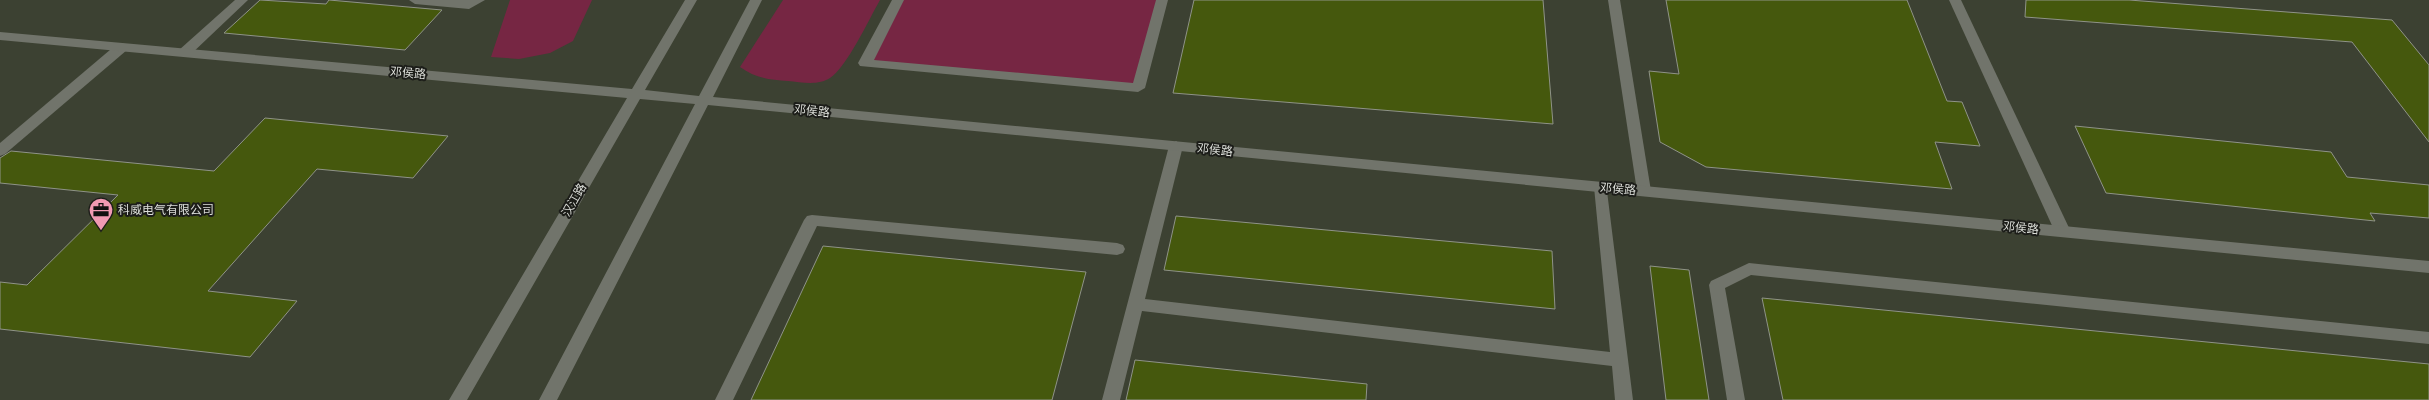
<svg xmlns="http://www.w3.org/2000/svg" width="2429" height="400" viewBox="0 0 2429 400" font-family="Rubik,'Noto Sans SC',sans-serif">
  <style>
    .built { fill: #3c4132 }
    .green { fill: #762643 }
    .building { fill: #45580d; stroke: #8f9388 }
    .lines { fill: none; stroke-linecap: round; stroke-linejoin: round }
    .lane { fill: #71746b; fill-rule: evenodd }
    .secondary { fill: #71746b; fill-rule: evenodd }
    .labels { text-anchor: middle; dominant-baseline: central; stroke-width: 4; stroke-linejoin: round; paint-order: stroke }
    .street-label { font-size: 12px; fill: #dddfda; stroke: #1c1d19 }
    .poi-label { font-size: 12px; fill: #dddfda; stroke: #1c1d19; text-anchor: start }
  </style>
  <rect width="100%" height="100%" fill="#33362e"/>
  <rect class="built" x="0" y="0" width="2429" height="400"/>
  <g class="green">
    <path d="M510,0H592L573,41L550,53L519,59L491,57Z"/>
    <path d="M783,0H880C869,19 847,67 830,78C818,86 801,82 788,81C770,80 755,78 740,67Z"/>
    <path d="M898,0H1162L1138,88L865,63Z"/>
  </g>
  <g class="building">
    <path d="M260,0L326,4L329,0L442,10L405,50L224,33Z"/>
    <path d="M1194,0H1543L1553,124L1173,93Z"/>
    <path d="M1666,0H1907L1947,101L1962,102L1980,146L1935,142L1952,189L1706,167L1660,142L1649,71L1679,74Z"/>
    <path d="M2026,0H2129L2392,20L2429,65V142L2352,42L2025,17Z"/>
    <path d="M265,118L448,136L413,178L317,169L208,291L297,301L250,357L0,329V282L27,285L118,195L0,183V158L11,151L214,171Z"/>
    <path d="M2075,126L2331,152L2347,177L2429,185V218L2370,213L2375,221L2106,193Z"/>
    <path d="M1176,216L1552,251L1555,309L1164,270Z"/>
    <path d="M823,246L1086,272L1052,400H751Z"/>
    <path d="M1650,266L1689,270L1709,400H1666Z"/>
    <path d="M1762,298L2429,364V400H1783Z"/>
    <path d="M1135,360L1367,384L1366,400H1126Z"/>
  </g>
  <g class="lines">
    <g class="lane">
      <path d="M235,0H248L189,56H179L177,53L179,50Z"/>
      <path d="M409,0H485L469,9L415,4Z"/>
      <path d="M892,0H904L874,60L1133,83L1156,0H1168L1145,88L1138,92L860,66L858,63Z"/>
      <path d="M1608,0H1620L1651,191L1649,195H1639L1637,191Z"/>
      <path d="M1949,0H1961L2071,232L2068,236H2058L2055,232Z"/>
      <path d="M122,43L129,47L127,50L5,154L0,156V143L117,44Z"/>
      <path d="M1176,141L1183,146L1145,299L1610,352L1594,187L1596,183H1606L1633,400H1615L1612,366L1142,311L1120,400H1102L1169,146Z"/>
      <path d="M812,215L1117,243L1123,245L1125,249L1123,253L1117,255L817,226L733,400H715L804,220L807,216Z"/>
      <path d="M1749,263L2429,332V344L1751,275L1725,288L1745,400H1727L1709,285L1711,281Z"/>
    </g>
    <path class="secondary" d="M685,0H697L645,90L699,96L750,0H762L713,97L2429,261V273L708,105L557,400H539L695,104L640,99L467,400H449L627,98L0,40V32L632,89Z"/>
  </g>
  <defs>
    <symbol id="office-pin" viewBox="-11 -11 22 30"><path d="M0 17L-7.5 6A9.5 9.5 0 1 1 7.5 6Z" fill="#f19ab3" stroke="#1c1d19"/><path d="M-6-3h4V-5.5h4V-3h4V5H-6ZM-1-4.5V-3h2v-1.5ZM-6 0V1H6V0Z" fill="#111"/></symbol>
  </defs>
  <g fill-rule="evenodd">
    <use href="#office-pin" x="87" y="196" width="28" height="38"/>
  </g>
  <g class="labels">
    <g class="street-label">
      <text transform="translate(408 73) rotate(5)">邓侯路</text>
      <text transform="translate(812 111) rotate(6)">邓侯路</text>
      <text transform="translate(1215 150) rotate(6)">邓侯路</text>
      <text transform="translate(1618 189) rotate(5)">邓侯路</text>
      <text transform="translate(574 200) rotate(-60)">汉江路</text>
      <text transform="translate(2021 228) rotate(6)">邓侯路</text>
    </g>
    <g class="poi-label">
      <text x="118" y="210">科威电气有限公司</text>
    </g>
  </g>
</svg>
